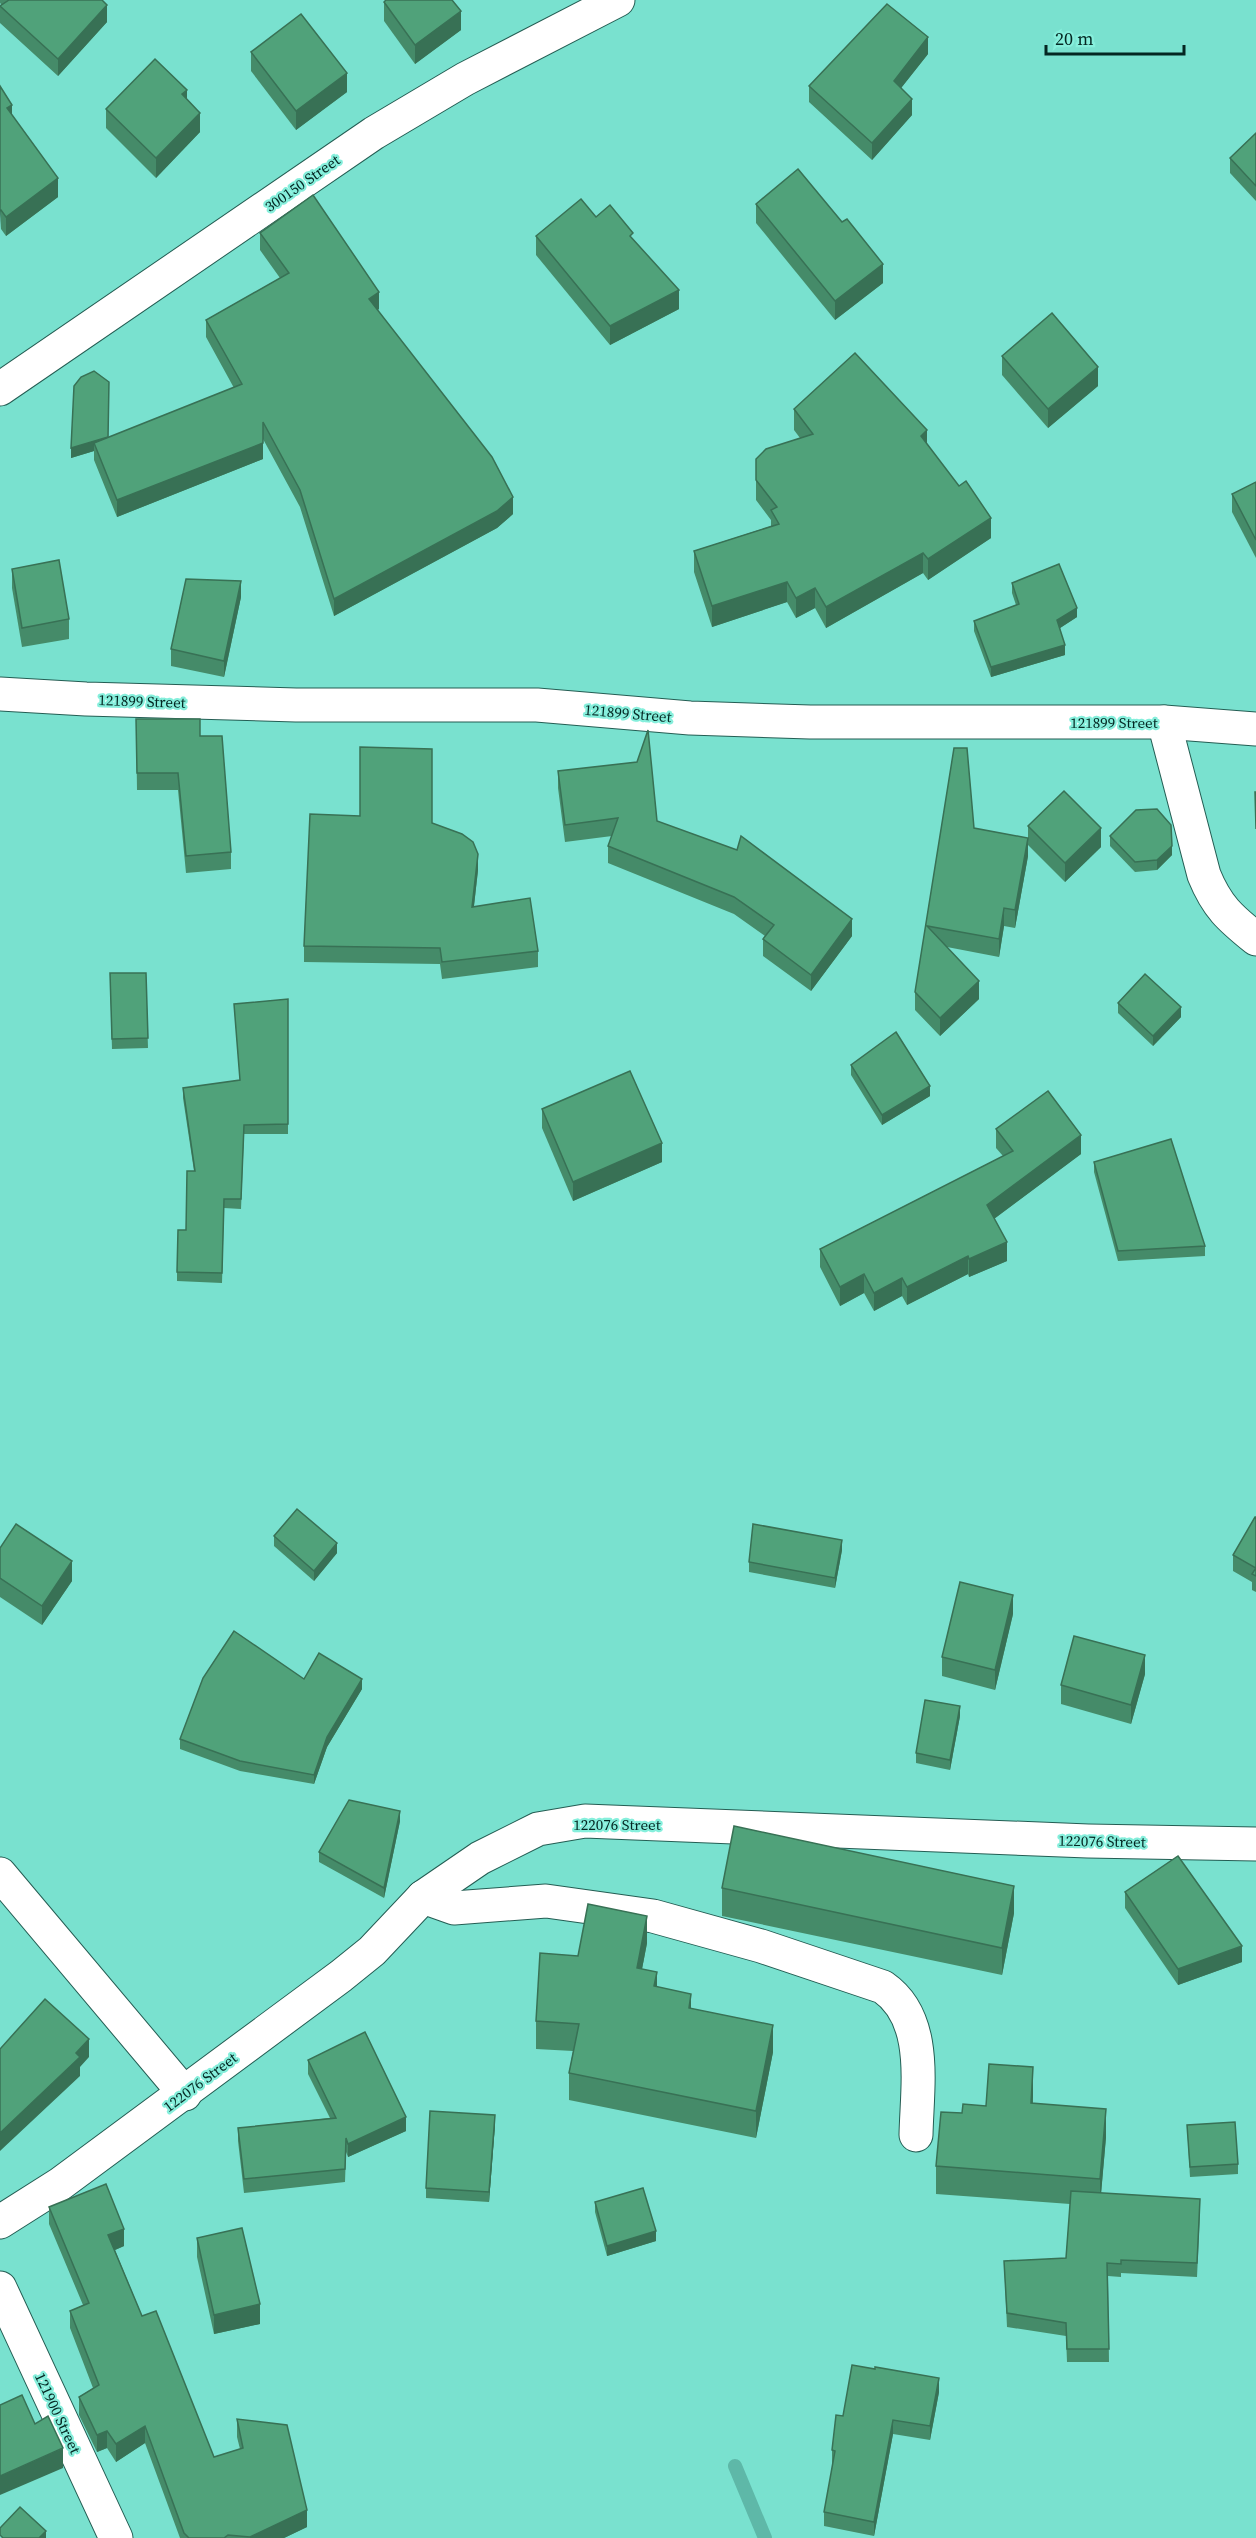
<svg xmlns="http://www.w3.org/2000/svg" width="1256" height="2538" viewBox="0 0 1256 2538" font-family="'Source Serif 4',serif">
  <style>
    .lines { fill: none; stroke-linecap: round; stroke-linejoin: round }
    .stream { stroke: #5eb8a8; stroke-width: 14 }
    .street-casing { stroke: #245d53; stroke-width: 35 }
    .street { stroke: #fff; stroke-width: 33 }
    .wall { fill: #458b69 }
    .shaded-wall { fill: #387155 }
    .building { fill: #50a27a; stroke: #387155; stroke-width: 1.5 }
    .labels { text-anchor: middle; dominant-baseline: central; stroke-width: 4.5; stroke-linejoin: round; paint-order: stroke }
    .street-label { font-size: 15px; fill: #042722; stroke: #86efdc }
  </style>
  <rect width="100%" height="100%" fill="#79e1cf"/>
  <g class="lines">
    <path class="stream" d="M735,2466L765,2538"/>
    <defs>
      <g id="street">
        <path d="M0,389L374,133L465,79L618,0"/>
        <path d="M0,694L86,699L296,705H537L690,718L810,722H1164L1256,729"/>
        <path d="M1164,722L1204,875C1217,907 1230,918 1256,939"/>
        <path d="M0,1874L185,2094"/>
        <path d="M423,1897L454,1908L546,1901L653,1916L761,1946L883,1987C929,2019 917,2086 916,2135"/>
        <path d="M0,2222L60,2184L341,1976L372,1951L423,1897L480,1858L538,1829L585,1821L1088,1841L1256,1844"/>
        <path d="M0,2288L116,2538"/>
      </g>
    </defs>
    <use href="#street" class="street-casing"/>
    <use href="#street" class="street"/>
  </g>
  <g class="wall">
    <path d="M0,0H102L107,22L58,76L0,23V6L2,5L0,3Z"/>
    <path d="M384,2L461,30L415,64L384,21Z"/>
    <path d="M251,52L347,92L296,130L251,71Z"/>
    <path d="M928,54L901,88L912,115L872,160L809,102V86Z"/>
    <path d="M0,86L12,115L58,197L6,236L1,229Z"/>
    <path d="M187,99L200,132L156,178L106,128V109Z"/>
    <path d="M1256,133V201L1230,173V158Z"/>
    <path d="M756,204L883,283L835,320L756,223Z"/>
    <path d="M596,217L633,240L679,309L610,345L536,255V236Z"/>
    <path d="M260,233L379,309L377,310L513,514L497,528L334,616L300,507L263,439V459L117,517L94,460V451L71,458V448L108,438L234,388L206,337V320L280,278L260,250Z"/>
    <path d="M1002,356L1098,386L1048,428L1002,375Z"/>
    <path d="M794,409L927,444L991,538L928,580L923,573L826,628L815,608L796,618L787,602L712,627L694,572V551L771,526V520L756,500V459L800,438L794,430Z"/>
    <path d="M1256,482V558L1232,512V494Z"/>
    <path d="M12,569L69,619V639L22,647L12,588Z"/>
    <path d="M1012,583L1077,617L1060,628L1065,655L991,677L974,631V621L1016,605L1012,593Z"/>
    <path d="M241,597L224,677L171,666V649Z"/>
    <path d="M136,719L200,736L231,852V869L186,873L178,790H137Z"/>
    <path d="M954,748L974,828L1028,856L1015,928L1004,926L999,957L947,947L979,999L940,1036L915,1010V992Z"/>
    <path d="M558,771L657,821L852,936L811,991L763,956V939L765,936L734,914L608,863V846L612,836L565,842L558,788Z"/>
    <path d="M432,823L478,870L474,906L538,951V967L442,979L440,964L304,962V946Z"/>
    <path d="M1028,826L1101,847L1065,882L1028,845Z"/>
    <path d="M1110,836L1172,855L1157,870L1135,872L1110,846Z"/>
    <path d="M110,973H146L148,1048L112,1049Z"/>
    <path d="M288,999V1134H244L241,1209L224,1208L222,1283L177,1281V1272L186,1230L194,1171L183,1098V1088L240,1080L234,1004Z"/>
    <path d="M1118,1003L1181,1017L1153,1046L1118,1013Z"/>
    <path d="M851,1065L930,1096L882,1125L851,1075Z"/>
    <path d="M542,1109L662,1162L573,1201L542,1128Z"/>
    <path d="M996,1129L1081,1154L994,1219L1007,1261L969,1277L968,1274L907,1305L902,1296L874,1311L864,1293L840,1306L820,1267V1249L1003,1156L996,1148Z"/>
    <path d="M1094,1162L1205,1246V1256L1118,1261L1094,1172Z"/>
    <path d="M1256,1517V1592L1252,1590V1582L1233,1571V1555Z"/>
    <path d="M274,1536L337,1553L314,1581L274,1546Z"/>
    <path d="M0,1548L72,1581L42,1625L0,1597Z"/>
    <path d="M842,1550L835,1588L749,1572V1562Z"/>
    <path d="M1013,1614L995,1690L942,1676V1657Z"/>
    <path d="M1145,1674L1131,1724L1061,1704V1685Z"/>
    <path d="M304,1679L362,1689L327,1747L314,1784L240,1771L180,1749V1739Z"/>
    <path d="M960,1716L950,1770L916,1763V1753Z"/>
    <path d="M400,1821L384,1898L319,1862V1852Z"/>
    <path d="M722,1888L1014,1913L1002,1975L722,1916Z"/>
    <path d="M1125,1892L1242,1962L1178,1985L1125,1908Z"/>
    <path d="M647,1943L642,1969L657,1987L691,2009L773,2052L756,2138L569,2100V2073L573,2051L536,2049V2021L578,1956Z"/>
    <path d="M308,2060L406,2131L348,2157L346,2152L345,2182L244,2193L238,2141V2128L330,2118L308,2074Z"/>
    <path d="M1033,2095V2103L1106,2137L1101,2193L1200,2212L1197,2277L1121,2273V2277L1108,2276L1109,2362H1067L1066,2336L1007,2327L1004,2261L1066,2258L1070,2204L936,2194V2166L962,2113L986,2106Z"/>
    <path d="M495,2125L489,2202L426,2198V2188Z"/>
    <path d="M1187,2125L1238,2164V2174L1190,2177Z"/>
    <path d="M595,2202L656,2241L607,2256L595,2212Z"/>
    <path d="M49,2207L124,2246L115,2250L142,2316L214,2457L240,2449L237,2437V2419L307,2527L284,2538H180L145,2443L116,2462L107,2448L97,2452L79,2415V2397L93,2388L70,2328V2311L83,2305L49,2224Z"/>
    <path d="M197,2238L260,2324L214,2334L197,2257Z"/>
    <path d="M939,2392L930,2440L893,2434L874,2536L824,2526V2512L833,2464H832V2450L843,2416Z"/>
  </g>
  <g class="shaded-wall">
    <path d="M107,5V22L58,76V59Z"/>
    <path d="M461,11V30L415,64V45Z"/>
    <path d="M928,37V54L894,97V81Z"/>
    <path d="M347,73V92L296,130V111Z"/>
    <path d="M187,90V109L182,94Z"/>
    <path d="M912,99V115L872,160V143Z"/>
    <path d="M12,105V124L7,108Z"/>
    <path d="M200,113V132L156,178V158Z"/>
    <path d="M58,178V197L6,236V217Z"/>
    <path d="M0,210H1L0,229Z"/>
    <path d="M883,264V283L835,320V301Z"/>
    <path d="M679,290V309L610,345V326Z"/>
    <path d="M379,292V309L369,316V299Z"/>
    <path d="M1098,367V386L1048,428V409Z"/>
    <path d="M109,382L108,446L94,443V451L71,458V448Z"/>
    <path d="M263,422V459L117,517V500Z"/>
    <path d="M927,430V451L921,436Z"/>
    <path d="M513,497V514L497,528L334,616V599Z"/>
    <path d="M991,518V538L928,580V559Z"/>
    <path d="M923,553V573L826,628V607Z"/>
    <path d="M241,581V597L224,677V661Z"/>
    <path d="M787,582V602L712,627V606Z"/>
    <path d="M815,588V608L796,618V598Z"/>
    <path d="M1077,608V617L1057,630V620Z"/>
    <path d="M1065,645V655L991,677V667Z"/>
    <path d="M1101,828V847L1065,882V863Z"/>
    <path d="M1028,838V856L1015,928V910Z"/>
    <path d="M1172,846V855L1157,870V860Z"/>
    <path d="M478,854V870L472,923V907Z"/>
    <path d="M1004,908V926L999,957V939Z"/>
    <path d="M852,919V936L811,991V975Z"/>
    <path d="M979,981V999L940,1036V1018Z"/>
    <path d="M1181,1007V1017L1153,1046V1036Z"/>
    <path d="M930,1086V1096L882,1125V1115Z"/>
    <path d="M1081,1135V1154L987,1224V1205Z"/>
    <path d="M662,1143V1162L573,1201V1182Z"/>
    <path d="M1007,1242V1261L969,1277V1259Z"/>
    <path d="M968,1256V1274L907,1305V1287Z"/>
    <path d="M864,1274V1293L840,1306V1287Z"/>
    <path d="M902,1278V1296L874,1311V1293Z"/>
    <path d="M842,1540V1550L835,1588V1578Z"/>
    <path d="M337,1543V1553L314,1581V1571Z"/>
    <path d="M72,1561V1581L42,1625V1606Z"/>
    <path d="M1013,1595V1614L995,1690V1670Z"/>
    <path d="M1145,1655V1674L1131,1724V1705Z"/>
    <path d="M362,1679V1689L327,1747L314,1784V1775L327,1737Z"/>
    <path d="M960,1706V1716L950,1770V1760Z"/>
    <path d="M400,1811V1821L384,1898V1888Z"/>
    <path d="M1014,1886V1913L1002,1975V1948Z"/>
    <path d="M647,1916V1943L637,1995V1968Z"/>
    <path d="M1242,1946V1962L1178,1985V1969Z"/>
    <path d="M657,1972V2000L654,1986Z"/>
    <path d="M691,1994V2021L689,2008Z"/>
    <path d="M773,2025V2052L756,2138V2111Z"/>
    <path d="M89,2039V2057L80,2067V2076L0,2151V2133L76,2053Z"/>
    <path d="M1033,2067V2095L1031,2130V2103Z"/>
    <path d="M1106,2109V2137L1100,2206V2179Z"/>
    <path d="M495,2115V2125L489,2202V2192Z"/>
    <path d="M406,2117V2131L348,2157V2144Z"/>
    <path d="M124,2229V2246L108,2253V2235Z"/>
    <path d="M656,2231V2241L607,2256V2246Z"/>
    <path d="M260,2304V2324L214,2334V2315Z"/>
    <path d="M939,2378V2392L930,2440V2426Z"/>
    <path d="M893,2420V2434L874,2536V2522Z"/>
    <path d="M145,2426V2443L116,2462V2444Z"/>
    <path d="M107,2431V2448L97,2452V2435Z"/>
    <path d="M63,2448V2468L0,2495V2476Z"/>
    <path d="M307,2510V2527L284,2538H250V2537Z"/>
    <path d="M46,2531V2538H39Z"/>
  </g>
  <g class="building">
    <path d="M9,0H102L107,5L58,59L0,6Z"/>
    <path d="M386,0H452L461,11L415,45L384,2Z"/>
    <path d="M887,4L928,37L894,81L912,99L872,143L809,86Z"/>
    <path d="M301,14L347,73L296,111L251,52Z"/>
    <path d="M155,59L187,90L182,94L200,113L156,158L106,109Z"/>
    <path d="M0,86L12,105L7,108L58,178L6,217L1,210H0Z"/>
    <path d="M1256,133V186L1230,158Z"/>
    <path d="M798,169L842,222L847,219L883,264L835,301L756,204Z"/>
    <path d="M313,195L379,292L369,299L492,457L513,497L497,511L334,599L300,490L263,422V443L117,500L94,443L242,384L206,320L289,273L260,233Z"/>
    <path d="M581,199L596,217L610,205L633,233L630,236L679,290L610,326L536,236Z"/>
    <path d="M1052,313L1098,367L1048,409L1002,356Z"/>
    <path d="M855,353L927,430L921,436L959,486L966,481L991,518L928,559L923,553L826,607L815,588L796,598L787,582L712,606L694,551L779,524L771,510L777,507L756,480V459L766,449L813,434L794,409Z"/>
    <path d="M94,371L109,382L108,437L71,448L74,386L81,377Z"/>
    <path d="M1256,482V540L1232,494Z"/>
    <path d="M59,560L69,619L22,628L12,569Z"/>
    <path d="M1059,564L1077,608L1057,620L1065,645L991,667L974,621L1019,604L1012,583Z"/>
    <path d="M186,579L241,581L224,661L171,649Z"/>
    <path d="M136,719H200V736H222L231,852L186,856L178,773H137Z"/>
    <path d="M648,730L657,821L737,850L741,836L852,919L811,975L763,939L774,925L734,897L608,846L618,818L565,825L558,771L637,762Z"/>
    <path d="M360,747L432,749V823L462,834L473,842L478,854L472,907L530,898L538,951L442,962L440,948L304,946L310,814L360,816Z"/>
    <path d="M954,748H967L974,828L1028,838L1015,910L1004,908L999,939L927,926L979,981L940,1018L915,992Z"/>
    <path d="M1064,791L1101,828L1065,863L1028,826Z"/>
    <path d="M1255,792H1256V829Z"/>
    <path d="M1157,809L1171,825L1172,846L1157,860L1135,862L1110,836L1136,810Z"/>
    <path d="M110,973H146L148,1038L112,1039Z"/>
    <path d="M1145,974L1181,1007L1153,1036L1118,1003Z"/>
    <path d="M288,999V1124L244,1125L241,1199H224L222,1273L177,1272L178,1230H186L187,1171H195L183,1088L240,1080L234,1004Z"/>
    <path d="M896,1032L930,1086L882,1115L851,1065Z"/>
    <path d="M630,1071L662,1143L573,1182L542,1109Z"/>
    <path d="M1048,1091L1081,1135L987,1205L1007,1242L969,1259L968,1256L907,1287L902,1278L874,1293L864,1274L840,1287L820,1249L1013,1151L996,1129Z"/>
    <path d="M1171,1139L1205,1246L1118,1251L1094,1162Z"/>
    <path d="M297,1509L337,1543L314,1571L274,1536Z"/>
    <path d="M1255,1517H1256V1576L1252,1574L1256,1568L1233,1555Z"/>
    <path d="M16,1524L72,1561L42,1606L0,1578V1548Z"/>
    <path d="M753,1524L842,1540L835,1578L749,1562Z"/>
    <path d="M960,1582L1013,1595L995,1670L942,1657Z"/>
    <path d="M234,1631L304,1679L319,1653L362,1679L327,1737L314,1775L240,1761L180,1739L203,1678Z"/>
    <path d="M1074,1636L1145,1655L1131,1705L1061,1685Z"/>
    <path d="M925,1700L960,1706L950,1760L916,1753Z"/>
    <path d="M349,1800L400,1811L384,1888L319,1852Z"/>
    <path d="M734,1826L1014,1886L1002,1948L722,1888Z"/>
    <path d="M1178,1856L1242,1946L1178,1969L1125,1892Z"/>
    <path d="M588,1904L647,1916L637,1968L657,1972L654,1986L691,1994L689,2008L773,2025L756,2111L569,2073L579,2024L536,2021L540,1953L578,1956Z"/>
    <path d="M45,1999L89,2039L76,2053L80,2057L0,2133V2049Z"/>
    <path d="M365,2032L406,2117L348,2144L346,2138L345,2169L244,2179L238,2128L336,2118L308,2060Z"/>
    <path d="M989,2064L1033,2067L1031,2103L1106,2109L1100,2179L936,2166L941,2112L962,2113L963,2104L986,2106Z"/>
    <path d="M430,2111L495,2115L489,2192L426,2188Z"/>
    <path d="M1235,2122L1238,2164L1190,2167L1187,2125Z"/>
    <path d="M106,2184L124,2229L108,2235L142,2316L156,2311L214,2457L243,2448L237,2419L287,2425L307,2510L250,2537L228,2535L224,2538H189L184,2533L145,2426L116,2444L107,2431L97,2435L79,2397L99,2385L70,2311L89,2303L49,2207Z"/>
    <path d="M643,2188L656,2231L607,2246L595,2202Z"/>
    <path d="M1071,2191L1200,2199L1197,2263L1121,2260V2264L1107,2263L1109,2349H1067L1066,2323L1007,2313L1004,2261L1066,2258Z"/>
    <path d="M242,2228L260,2304L214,2315L197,2238Z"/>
    <path d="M852,2365L875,2369V2367L939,2378L930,2426L893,2420L874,2522L824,2512L835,2451L832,2450L836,2415L843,2416Z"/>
    <path d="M22,2395L35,2424L48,2416L63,2448L0,2476V2405Z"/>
    <path d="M20,2507L46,2531L39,2538H3L0,2535V2528Z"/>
  </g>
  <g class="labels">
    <g class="street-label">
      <text transform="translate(302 183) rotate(-35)">300150 Street</text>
      <text transform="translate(142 701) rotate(2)">121899 Street</text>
      <text transform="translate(628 713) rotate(5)">121899 Street</text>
      <text x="1114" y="722">121899 Street</text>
      <text x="617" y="1824">122076 Street</text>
      <text transform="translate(1102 1841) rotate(1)">122076 Street</text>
      <text transform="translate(200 2082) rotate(-37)">122076 Street</text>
      <text transform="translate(58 2413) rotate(65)">121900 Street</text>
    </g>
  </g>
  <path d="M1046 45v9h138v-9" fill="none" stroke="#042722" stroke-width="3"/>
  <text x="1055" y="45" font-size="18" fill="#042722" stroke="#86efdc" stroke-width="4.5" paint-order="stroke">20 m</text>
</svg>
